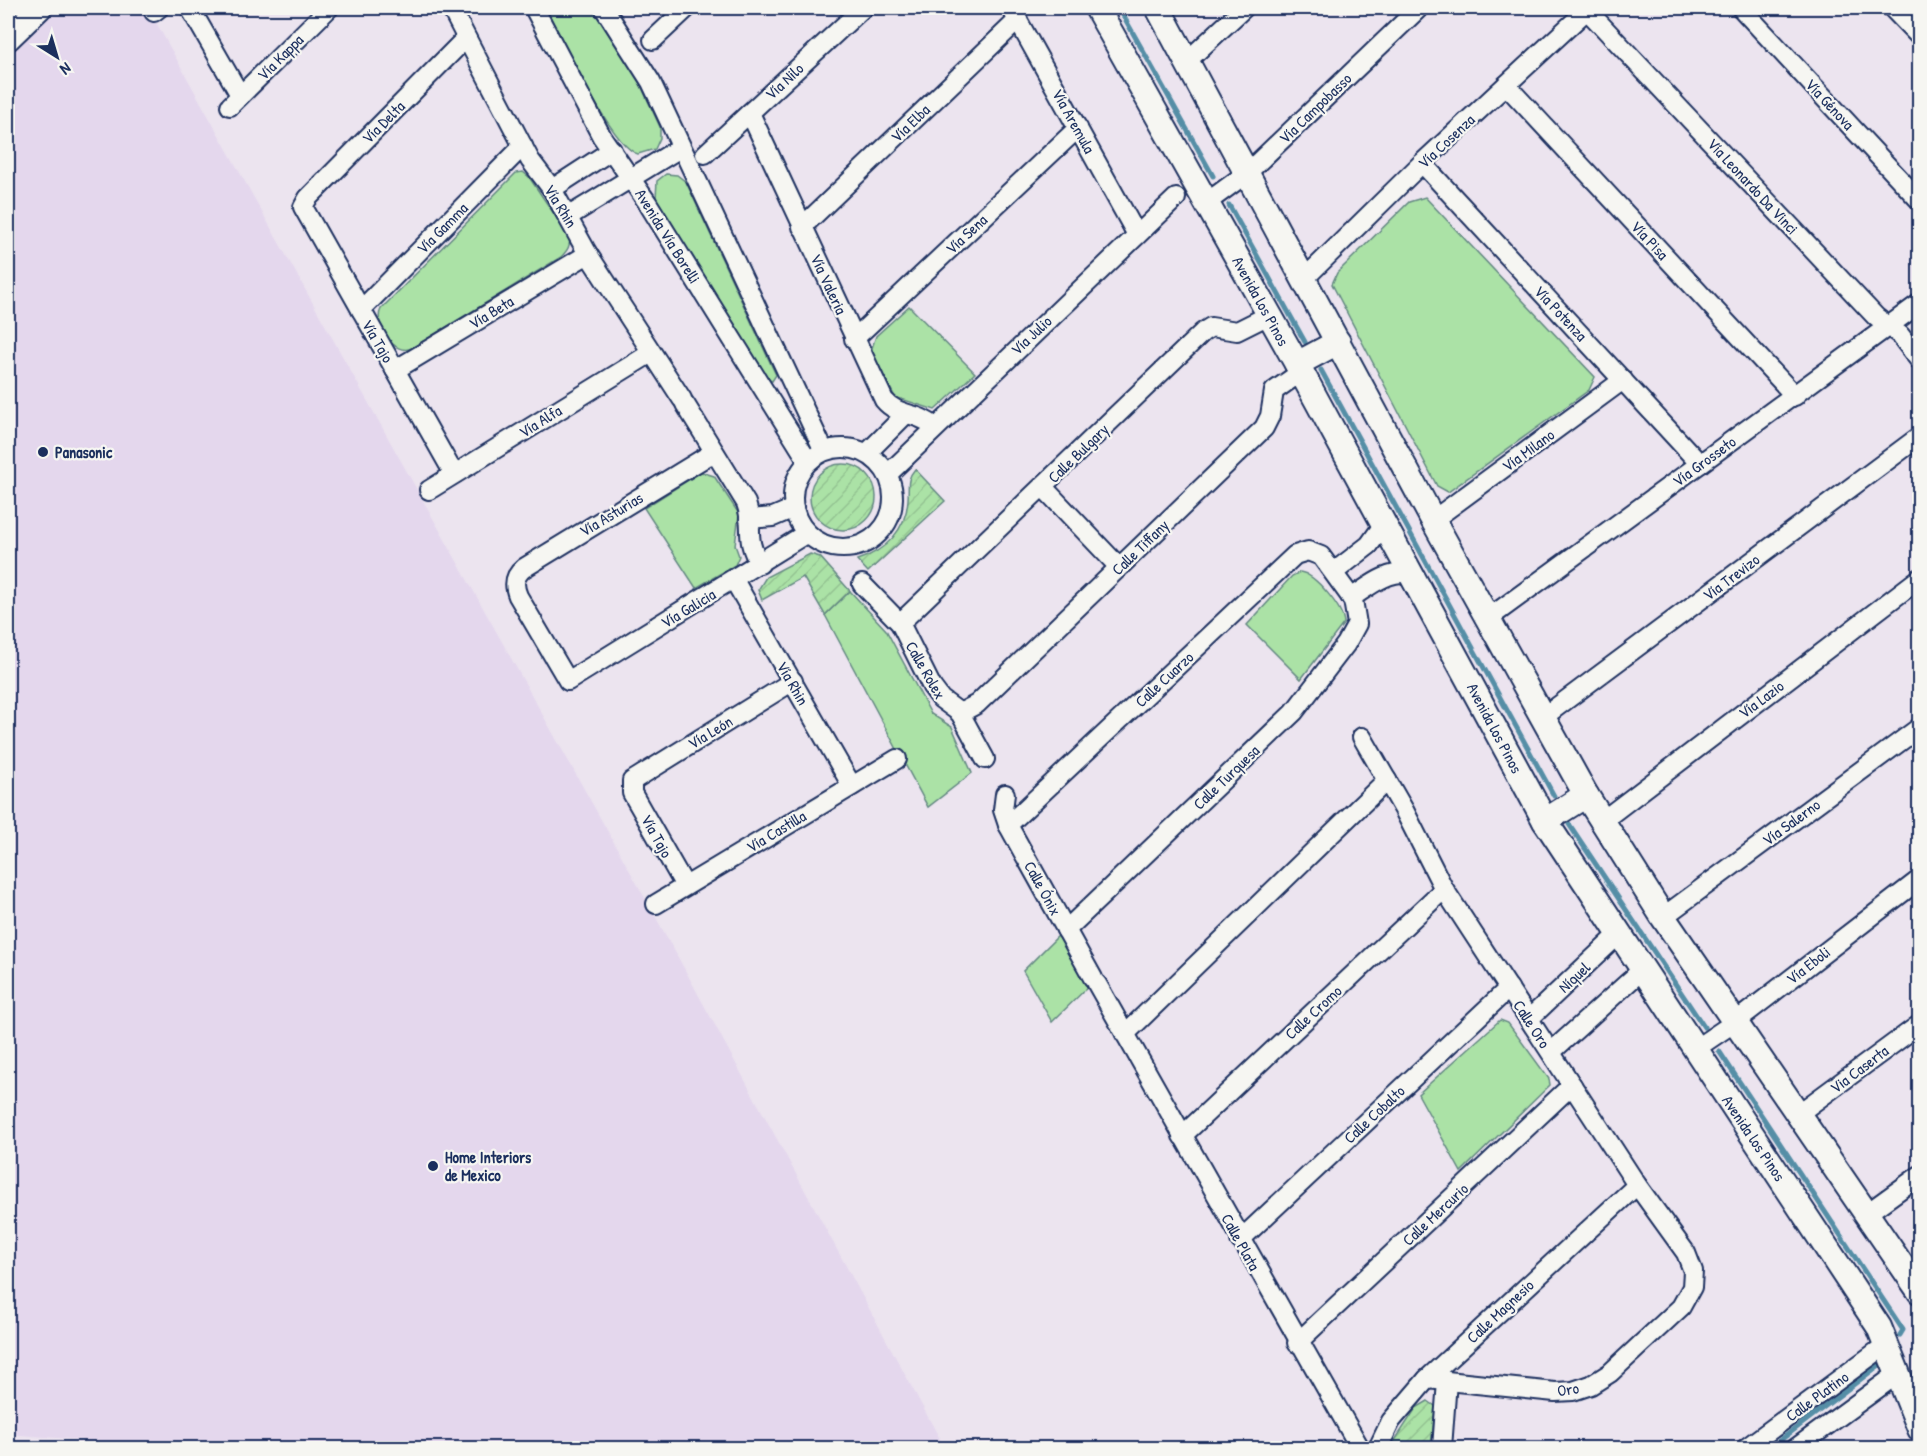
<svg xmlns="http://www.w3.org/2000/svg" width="1927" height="1456" viewBox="0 0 1927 1456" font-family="'Patrick Hand',sans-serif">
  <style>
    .built { fill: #e4d7ed }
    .green { fill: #abe2a6; stroke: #638882; stroke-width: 1.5 }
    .garden { fill: url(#garden-furrows); stroke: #638882; stroke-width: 1.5 }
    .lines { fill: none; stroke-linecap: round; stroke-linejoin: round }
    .stream { stroke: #558ea6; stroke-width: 5 }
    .street-casing { stroke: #1b2f5e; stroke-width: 22 }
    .secondary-casing { stroke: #1b2f5e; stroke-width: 28 }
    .street { stroke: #f6f6f2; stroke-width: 18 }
    .secondary { stroke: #f6f6f2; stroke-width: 24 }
    .poi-dot { fill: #1b2f5e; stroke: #f6f6f2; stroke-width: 2 }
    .labels { text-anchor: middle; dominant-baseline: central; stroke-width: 4.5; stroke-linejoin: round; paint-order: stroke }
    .street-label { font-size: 16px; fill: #1b2f5e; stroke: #f6f6f2 }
    .poi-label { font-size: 16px; font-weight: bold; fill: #1b2f5e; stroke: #f6f6f2; text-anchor: start }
  </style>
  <defs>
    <pattern id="garden-furrows" width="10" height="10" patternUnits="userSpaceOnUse" patternTransform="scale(1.5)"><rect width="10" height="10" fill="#abe2a6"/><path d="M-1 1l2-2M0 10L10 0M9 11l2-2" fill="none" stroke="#93c291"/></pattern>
  </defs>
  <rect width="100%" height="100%" fill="#ece4ef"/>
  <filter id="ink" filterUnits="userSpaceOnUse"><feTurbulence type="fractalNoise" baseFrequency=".0167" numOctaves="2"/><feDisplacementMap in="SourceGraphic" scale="12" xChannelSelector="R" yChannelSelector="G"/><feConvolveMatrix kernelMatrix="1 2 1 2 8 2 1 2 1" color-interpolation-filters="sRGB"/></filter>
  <g filter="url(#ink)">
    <path class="built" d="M8,8H148L679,959L945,1448H181L8,1434Z"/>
    <g class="green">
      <path d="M546,8H592L637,77L660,127V138L655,149L638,154C612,148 560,35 546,8Z"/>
      <path d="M523,172L529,177L569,236C571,245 568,250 561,257L412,348C394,357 373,324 381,309L516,173Z"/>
      <path d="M666,174L677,175L686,182L776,375L772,381L769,380L656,198L657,181Z"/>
      <path d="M1425,197L1595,377L1589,390L1448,492L1437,486L1332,284L1337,273L1409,202Z"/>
      <path d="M909,306L975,373L935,410L895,397L871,351L876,336Z"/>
      <path d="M701,472L714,476L739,514L735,545L739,556L735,565L696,588L644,508Z"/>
      <path d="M1300,572C1315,574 1343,608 1344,623L1301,679L1247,625L1292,576Z"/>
      <path d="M850,591L886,630L931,714L952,727L972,773L928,807L825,615Z"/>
      <path d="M1058,936L1091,984L1052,1022L1023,971Z"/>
      <path d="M1500,1020L1508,1023L1549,1079L1550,1085L1461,1172L1418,1094Z"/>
    </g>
    <g class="garden">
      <circle cx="843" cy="497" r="33"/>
      <path d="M915,469L945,501L868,572L857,560C886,551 906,530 908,500C909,487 906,479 915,469Z"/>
      <path d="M810,554L820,557L850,591L825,615L803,577L762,600L758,590L766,577Z"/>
      <path d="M1428,1401L1435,1406L1431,1448H1390L1416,1408Z"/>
    </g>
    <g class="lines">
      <g class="stream">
        <path d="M1119,8L1213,176"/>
        <path d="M1229,205L1305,342"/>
        <path d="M1321,370L1554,796"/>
        <path d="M1569,824L1704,1027"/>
        <path d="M1719,1051L1903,1330L1900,1335"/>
        <path d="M1770,1448L1878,1366"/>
      </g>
      <defs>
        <g id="street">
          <path d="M190,8L240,95"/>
          <path d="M451,8L530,160L552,189L588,254L682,399"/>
          <path d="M534,8L602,137L647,202L808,461"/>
          <path d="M604,8L651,82L824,451"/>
          <path d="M1011,8L1137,235"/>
          <path d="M1741,8L1920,201"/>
          <path d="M1892,8L1920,37"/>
          <path d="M1587,10L1876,317L1900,335L1920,361"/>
          <path d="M154,12L159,8"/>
          <path d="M653,40L687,8"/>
          <path d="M1187,61L1244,8"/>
          <path d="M1506,85L1795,396"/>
          <path d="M230,106L329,8"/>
          <path d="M750,113L884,400C898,417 919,412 935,427"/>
          <path d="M705,154L863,8"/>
          <path d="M1422,163L1700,464"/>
          <path d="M552,189L612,150"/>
          <path d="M1206,203L1247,173L1419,8"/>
          <path d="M569,216L680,148"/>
          <path d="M802,227L1018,20"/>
          <path d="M1305,278L1422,163L1589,8"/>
          <path d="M361,310L523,146"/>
          <path d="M854,339L1078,128"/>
          <path d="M395,370L588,254"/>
          <path d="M685,404L746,503C755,528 743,537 760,564"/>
          <circle cx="843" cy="498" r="50"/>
          <path d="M714,452L524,568C514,576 513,584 518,596L568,681L807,533"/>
          <path d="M867,453L906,414"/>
          <path d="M454,474L303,207L308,198L466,38"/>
          <path d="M888,474L1176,198"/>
          <path d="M1043,487L1119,567"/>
          <path d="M429,490L651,353"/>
          <path d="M749,519L773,517L794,508"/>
          <path d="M1433,520L1623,380"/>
          <path d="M1334,572L1369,545L1384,524"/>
          <path d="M734,580L852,786"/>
          <path d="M862,584L900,623L932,687L941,699L960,713L985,759"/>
          <path d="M1351,598C1371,585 1386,571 1411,573"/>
          <path d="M1489,618L1920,303"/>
          <path d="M900,623L1203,332L1211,327L1237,331L1269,315"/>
          <path d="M960,713L977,704L1264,428L1270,416L1274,391L1301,372"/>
          <path d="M1542,718L1920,436"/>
          <path d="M1362,737L1404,810L1444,889L1637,1185L1686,1253L1693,1271L1692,1287L1681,1307L1610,1373L1591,1385L1573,1391L1555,1392L1427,1379"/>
          <path d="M1005,794L1003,810L1008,825L1093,978"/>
          <path d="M1602,821L1920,578"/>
          <path d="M1008,825L1295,555L1308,551L1321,556L1353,600L1357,624L1346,644L1294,712L1066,930"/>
          <path d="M685,886L632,793V781L793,681"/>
          <path d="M656,904L897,759"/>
          <path d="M1663,917L1920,727"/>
          <path d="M1097,984L1360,1448"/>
          <path d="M1529,1019L1618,935"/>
          <path d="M1125,1034L1387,780"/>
          <path d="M1695,1049L1735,1022L1920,879"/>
          <path d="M1551,1052L1642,970"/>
          <path d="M1798,1114L1920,1024"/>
          <path d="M1182,1136L1444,889"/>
          <path d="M1866,1214L1920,1175"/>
          <path d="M1240,1240L1509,988"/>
          <path d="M1297,1343L1572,1085"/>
          <path d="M1378,1448L1391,1421L1427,1379L1637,1185"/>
          <path d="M1442,1448L1447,1381"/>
          <path d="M1746,1448L1887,1344"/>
          <path d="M1796,1448L1896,1375"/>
        </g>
        <g id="secondary">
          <path d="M1097,8L1297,364L1545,821L1879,1327L1920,1429"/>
          <path d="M1158,8L1433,520L1586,795L1663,917L1920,1292"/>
          <path d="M8,38L39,8"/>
          <path d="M1297,364L1338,342"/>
          <path d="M1545,821L1586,795"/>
        </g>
      </defs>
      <use href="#street" class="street-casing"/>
      <use href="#secondary" class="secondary-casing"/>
      <use href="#street" class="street"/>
      <use href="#secondary" class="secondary"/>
    </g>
  </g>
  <g class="poi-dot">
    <circle cx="43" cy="452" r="6"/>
    <circle cx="433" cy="1166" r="6"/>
  </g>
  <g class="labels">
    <g class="street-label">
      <text transform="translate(280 57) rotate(-45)">Vía Kappa</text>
      <text transform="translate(784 81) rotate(-43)">Vía Nilo</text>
      <text transform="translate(1830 104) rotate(47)">Vía Génova</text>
      <text transform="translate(1315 108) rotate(-44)">Vía Campobasso</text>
      <text transform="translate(1074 121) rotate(61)">Vía Aremula</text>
      <text transform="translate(383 122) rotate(-45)">Vía Delta</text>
      <text transform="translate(910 123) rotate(-44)">Vía Elba</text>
      <text transform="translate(1446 141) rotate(-43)">Vía Cosenza</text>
      <text transform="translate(1753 186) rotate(47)">Vía Leonardo Da Vinci</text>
      <text transform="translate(561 206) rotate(58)">Vía Rhin</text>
      <text transform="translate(442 228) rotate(-45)">Vía Gamma</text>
      <text transform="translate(966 234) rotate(-43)">Vía Sena</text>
      <text transform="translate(668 236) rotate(58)">Avenida Vía Borelli</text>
      <text transform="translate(1650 240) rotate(47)">Vía Pisa</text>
      <text transform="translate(829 284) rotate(65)">Vía Valeria</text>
      <text transform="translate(1261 301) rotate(61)">Avenida los Pinos</text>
      <text transform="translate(491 312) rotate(-31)">Vía Beta</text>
      <text transform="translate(1561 313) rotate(47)">Vía Potenza</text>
      <text transform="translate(1031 335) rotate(-43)">Vía Julio</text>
      <text transform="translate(378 341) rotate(60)">Vía Tajo</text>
      <text transform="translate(540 421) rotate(-32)">Vía Alfa</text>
      <text transform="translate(1528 450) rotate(-36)">Vía Milano</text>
      <text transform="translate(1078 453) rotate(-44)">Calle Bulgary</text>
      <text transform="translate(1704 461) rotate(-36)">Vía Grosseto</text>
      <text transform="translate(611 514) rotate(-31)">Vía Asturias</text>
      <text transform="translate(1140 547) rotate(-44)">Calle Tiffany</text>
      <text transform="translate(1731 577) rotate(-37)">Vía Trevizo</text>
      <text transform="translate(688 608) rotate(-31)">Vía Galicia</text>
      <text transform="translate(926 670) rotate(60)">Calle Rolex</text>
      <text transform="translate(1164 679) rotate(-43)">Calle Cuarzo</text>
      <text transform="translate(793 683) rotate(60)">Vía Rhin</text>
      <text transform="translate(1761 699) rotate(-37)">Vía Lazio</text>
      <text transform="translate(1495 728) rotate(62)">Avenida los Pinos</text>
      <text transform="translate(710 732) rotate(-31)">Vía León</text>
      <text transform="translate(1226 777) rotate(-44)">Calle Turquesa</text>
      <text transform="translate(1791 822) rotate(-36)">Vía Salerno</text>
      <text transform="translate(776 831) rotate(-31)">Vía Castilla</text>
      <text transform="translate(657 836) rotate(61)">Vía Tajo</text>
      <text transform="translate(1043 888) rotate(61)">Calle Ónix</text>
      <text transform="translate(1808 965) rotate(-38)">Vía Eboli</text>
      <text transform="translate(1574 977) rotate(-43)">Níquel</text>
      <text transform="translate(1313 1012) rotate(-43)">Calle Cromo</text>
      <text transform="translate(1532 1024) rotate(57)">Calle Oro</text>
      <text transform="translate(1859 1069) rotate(-37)">Via Caserta</text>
      <text transform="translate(1374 1114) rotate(-43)">Calle Cobalto</text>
      <text transform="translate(1754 1138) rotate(56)">Avenida los Pinos</text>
      <text transform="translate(1435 1214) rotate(-43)">Calle Mercurio</text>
      <text transform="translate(1241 1242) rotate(61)">Calle Plata</text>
      <text transform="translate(1500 1311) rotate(-43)">Calle Magnesio</text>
      <text transform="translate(1568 1389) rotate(-9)">Oro</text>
      <text transform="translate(1817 1396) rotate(-36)">Calle Platino</text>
    </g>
    <g class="poi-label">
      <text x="55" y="452">Panasonic</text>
      <text x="445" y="1157">Home Interiors<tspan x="445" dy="18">de Mexico</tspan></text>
    </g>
  </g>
  <rect width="1927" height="1456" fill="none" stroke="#f6f6f2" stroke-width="30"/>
  <rect x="15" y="15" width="1897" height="1426" fill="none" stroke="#1b2f5e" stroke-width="2" filter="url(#ink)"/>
  <g transform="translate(57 57) rotate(143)" stroke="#f6f6f2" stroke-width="4.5" paint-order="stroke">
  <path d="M0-4.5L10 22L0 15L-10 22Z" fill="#1b2f5e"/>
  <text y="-9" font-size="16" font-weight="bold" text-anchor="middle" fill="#1b2f5e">N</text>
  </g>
</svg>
